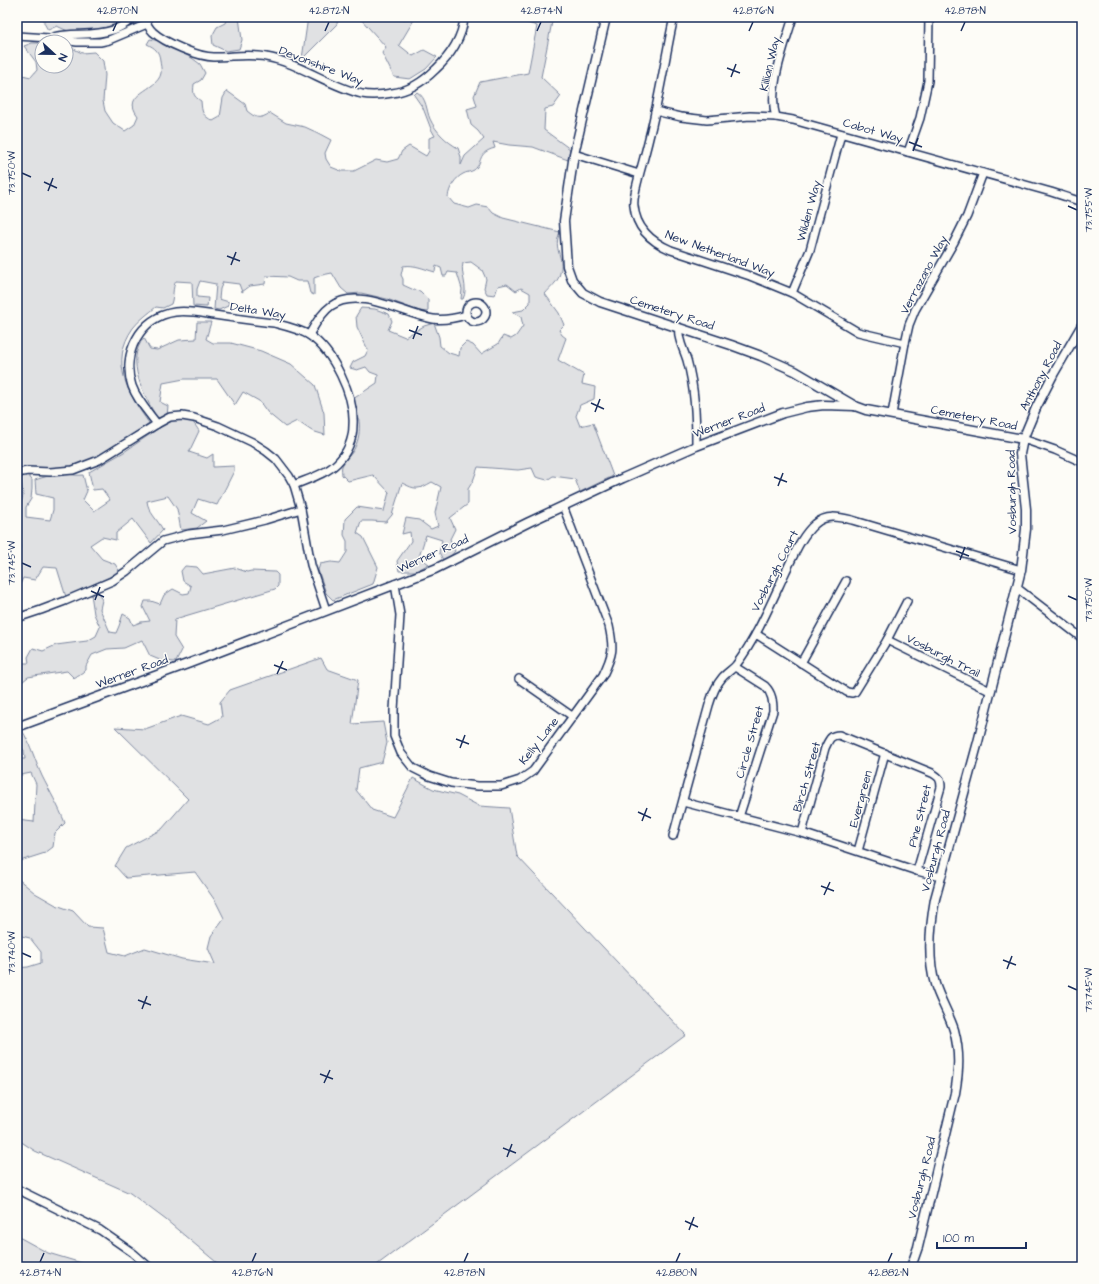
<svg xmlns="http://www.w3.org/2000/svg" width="1099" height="1284" viewBox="0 0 1099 1284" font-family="'Architects Daughter',sans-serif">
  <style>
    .green { fill: #e0e1e3; stroke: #7e88a0 }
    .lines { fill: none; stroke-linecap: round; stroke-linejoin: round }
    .minor-casing { stroke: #1b2f5e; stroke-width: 10 }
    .tertiary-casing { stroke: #1b2f5e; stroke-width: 11 }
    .minor { stroke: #fdfcf7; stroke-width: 7 }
    .tertiary { stroke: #fdfcf7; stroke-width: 8 }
    .ticks { fill: none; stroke: #1b2f5e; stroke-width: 1.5 }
    .labels { text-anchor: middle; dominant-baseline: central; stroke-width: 3; stroke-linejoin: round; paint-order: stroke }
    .street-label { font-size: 12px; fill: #1b2f5e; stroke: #fdfcf7 }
    .neatline { fill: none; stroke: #1b2f5e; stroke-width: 1.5 }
    .ticks-label { font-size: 10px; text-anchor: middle; fill: #1b2f5e }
  </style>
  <rect width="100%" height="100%" fill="#fdfcf7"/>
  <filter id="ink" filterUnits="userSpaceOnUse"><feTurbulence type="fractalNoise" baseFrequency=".025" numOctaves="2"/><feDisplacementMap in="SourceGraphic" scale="8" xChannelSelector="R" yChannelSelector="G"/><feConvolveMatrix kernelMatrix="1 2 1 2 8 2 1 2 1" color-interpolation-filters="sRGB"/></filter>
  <g filter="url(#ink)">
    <g class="green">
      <path d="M44,17H127C112,28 88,34 69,31C65,30 61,28 57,26L48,30L44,23Z"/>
      <path d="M227,17H239L242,40L239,49L226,51L213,45L212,36L217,27L225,23Z"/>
      <path d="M308,17H338L337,24L302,59Z"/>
      <path d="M359,17H399L400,20L415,18L399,45L413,56L424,50L437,57L426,69L410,79L394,77L382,53L386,47Z"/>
      <path d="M509,17H553L541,77L561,96L553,107L545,109L544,130L570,149L568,160L533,147L509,145L493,142L495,148C476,153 484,162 474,170C471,172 466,172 463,174C455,178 449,188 448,197L454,204L469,208L477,205L488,207L493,213L503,218L560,232C552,250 565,256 560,273C559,281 550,288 545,294L559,313L564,325L559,330L562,335L566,338L558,360L584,375L582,384L595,387L594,399L580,405L576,416L580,426L593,423L613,476L580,492L575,479L553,476L547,480L536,477L532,468L518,470L478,467L473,481L468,489V504L450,518L455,529L450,539L455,551L450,557L443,560L439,552L442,540L426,535L419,557L429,564L416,571H399L397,561L411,541L410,532L402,534L406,518L419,520L431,529L438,526L435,513L441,487L432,482C418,490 416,490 402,483L392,515L386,522L372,521H361L357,533L363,537L378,567L373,584L333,600L326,593L318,570L320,564L331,562L340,563L347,552V541L344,535L345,519L357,507L384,511L389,492L373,475L348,481L342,475C342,473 341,468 342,466C344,460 350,456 353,451C363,434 360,416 353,399L377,383L378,375L370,372L366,367L357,370L350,368L353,362L365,356L368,350L357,327L356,316L361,308L375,309L389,314L392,321L388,330L405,337L424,326L434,323L439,337L440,346L449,353L459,356L460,348L466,342L473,345L481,354L498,344L503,336L511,339L516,336L523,326L521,317L512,312L523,310L530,303V293L521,288L516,291L507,284L498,286L495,295L487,294L484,288L486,279L482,270L471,262L463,263C460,275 469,287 463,299H461L462,289L457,273L448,272L446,276H443L441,268L436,266L435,272C424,269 414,264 403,266L401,275L403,279V285L414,290L420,291L428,299V312L419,311L387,299L361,293L348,294L341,288L332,273L322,275L314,278V295L310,293L307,281H297L288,277L266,276L265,284L250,286L242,292L239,284L223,282L220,289L219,299L229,302L228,306L219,310L214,309L216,284L200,281L197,289V297L208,298L207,307L193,306L192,282L176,281C172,288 174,296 171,304L163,308L156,307C149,313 139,320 133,328C109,362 128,394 149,423L100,457L70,467L53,469H17V71L22,75L31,77L37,70L36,62L24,46L32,43H42V66H66V45L82,53L94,52L103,61L105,75L103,101L105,111L113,123L125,131L134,125L138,116C120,93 158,91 161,73C162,69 160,64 160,60C159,51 155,48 147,44L150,39L164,42L176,50L192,58L200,64L205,73L201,80L194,84C193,94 193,96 201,101C202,113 202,115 213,121L220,117L223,98L227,91L245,104L247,111C256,118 259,120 270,113L286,123L305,127L318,133L331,140L325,153L326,159L331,167L341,171H354L376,160L387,162L398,159L402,151L409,146L426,156L429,151V138L435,136L431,129L423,108L414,95L417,92C427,98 426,110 430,119C436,132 447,142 458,148L461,157V165L465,156L484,139L478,131L471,125L467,109L477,106L474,96L480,82L528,73L537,26Z"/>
      <path d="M197,322H211L206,339L213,343H231L261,351L291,364L315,385L324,413L325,435L312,431L297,421L285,427L268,413L259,401L243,392L235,405L217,379H184L163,383L160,402L168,406L167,416L157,418C145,397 124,360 144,338L150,349L157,350L179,340L196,339Z"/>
      <path d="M175,419C190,419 191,418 199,431L189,452L207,458L213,454V467L234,466V471L217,505L198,499L192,513L206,521L197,528L181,530L177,509L168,496L147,501C148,512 158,520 163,530L151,543L133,519L116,533V540L102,537L90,545L102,559L115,564L120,572L66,597L57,568L43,567L35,580L23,578L18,589H17V553H19L21,544L17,543V509L19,510L23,496L21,478L27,474L32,480V489L31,499L26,507V517L50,520L53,510V498L36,494L35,480C44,477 54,474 64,474C71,474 76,476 83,475L87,491L83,500L94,511L110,500L102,489L93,490L89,472L124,452L165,424Z"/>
      <path d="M185,566L197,567L203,574L235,568L247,572L251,571L275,572L278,575V586L275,589L175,619L174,637L182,650L176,662L162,661L150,656L142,640L124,648L107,649L92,655L86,666V670L74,678L67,671L28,677L17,686V662L20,663H29L28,657L33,648L43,651L56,645L87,641L96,636L100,627L94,614L91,594L97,591L102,600L100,609L110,632L116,633L119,626L123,614L130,618L133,625L141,622L150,621L143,607L145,601H151L160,604L164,595L173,589L183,594L189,593L191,586L183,581L181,571Z"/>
      <path d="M321,658L327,669L358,680L352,724L383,722L387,743L382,762L359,768L356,790L372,810L393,817L413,778L433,789L458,795L479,806L509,808L517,856L686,1035L374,1267H222L166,1220L130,1193L35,1151L17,1139V968L28,967L41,963V952L30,938L17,935V878L35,893L56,905L73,911L88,927L103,928L109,952L125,956L145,948L182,959L215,964L208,948L211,936L224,918L216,902L195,872L126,878L115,866L126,848L162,829L188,799L115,727L145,729L181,716L209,724L222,717L220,702L230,690Z"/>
      <path d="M22,730C31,745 35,761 42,776C50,792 58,805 65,823L55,833L53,847L45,853L17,862V820L34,822L36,784L31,773L21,775L17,768L19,759H25L24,750L17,744V732Z"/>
      <path d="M17,1236L48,1253L85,1264L88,1267H17Z"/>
    </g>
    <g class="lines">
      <defs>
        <g id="minor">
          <path d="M144,17C146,23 149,28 153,32C165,43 199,57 214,57C231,57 249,53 266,57C300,63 328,86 362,94C372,96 382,95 392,93C409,91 424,81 436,69C450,56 463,37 464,17"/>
          <path d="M674,17L671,31C664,66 658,103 649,138C645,155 640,171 636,188C635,194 633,200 634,206C636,228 652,242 671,250L750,276L792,293L858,332L905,343"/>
          <path d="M17,36L49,38L77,42H100L109,40L147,24"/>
          <path d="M53,37C72,32 93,37 113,30C121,28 128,22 135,17"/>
          <path d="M655,111L681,117L707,120L750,116L776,117L793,120L1051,192L1082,202"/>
          <path d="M776,117C767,89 785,45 793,17"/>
          <path d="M908,152L920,118L928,81L929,17"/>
          <path d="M574,154L639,174"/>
          <path d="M792,293L810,250L841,134"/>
          <circle cx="476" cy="312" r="10"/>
          <path d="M679,328C677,338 684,350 687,360C695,389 696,417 696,446"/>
          <path d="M309,335C315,325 321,313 331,306C359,286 403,314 433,319C445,321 456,318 466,315"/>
          <path d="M892,414L905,343L909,325L915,310L954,242L967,216L983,173"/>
          <path d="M157,424C148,412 137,400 132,386C121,354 140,317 175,312C188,310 201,313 214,315C234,318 254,321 274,323C286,326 299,329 309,335C333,351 355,396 353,425C353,439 347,453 337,463C326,474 308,479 294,485"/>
          <path d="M1023,439L1055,450L1082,462"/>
          <path d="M17,473L28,471L50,472L73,470L99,460L157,424L170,417L182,416L194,418L218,426L252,442L266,451L276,459L289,476L294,485L301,509L311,565L326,610"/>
          <path d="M395,584L400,615L394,710V736L401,753L413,768L429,776L451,783L478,786H501L520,780L533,771L603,675C613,654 614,649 609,626L563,506"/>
          <path d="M1017,588L1082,638"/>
          <path d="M17,618L41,610L65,601L112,581L127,571L163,541L189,534L223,530L265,520L301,509"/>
          <path d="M756,634L847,692L852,693L855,692L887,640L907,601"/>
          <path d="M887,640L990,691"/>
          <path d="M801,663L846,581"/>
          <path d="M735,667L765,686C772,693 773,701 773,711L739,817"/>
          <path d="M519,679L572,716"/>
          <path d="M683,802L802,833L917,871L941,877"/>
          <path d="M802,833L825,748C829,740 830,735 839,735L932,773C939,777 941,779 941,787L917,871"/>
          <path d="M673,836L709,705C712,695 715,686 722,678C726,673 732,670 736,665C757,637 771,603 786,571C794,555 801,536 815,524C826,514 839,517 852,520L1021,570"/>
          <path d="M858,851L885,753"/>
          <path d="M17,1189L100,1230L133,1253L149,1267"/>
        </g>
        <g id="tertiary">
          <path d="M606,17L574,154L564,221L567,266L572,280L583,293L600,302L731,345L761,356L795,371L855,406L866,410L1023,439"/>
          <path d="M17,727L190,663L435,569L529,522L623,478L696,446L783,413L807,407L824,405L855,406"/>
          <path d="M911,1267L918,1247L955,1093C959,1070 960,1053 954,1030C949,1014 940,1000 935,984C927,957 930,927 935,899L978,742L1021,570L1026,529V509L1020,454L1023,439L1036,408L1054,373L1082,325"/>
        </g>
      </defs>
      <use href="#minor" class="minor-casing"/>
      <use href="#tertiary" class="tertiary-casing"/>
      <use href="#minor" class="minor"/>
      <use href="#tertiary" class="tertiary"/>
    </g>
  </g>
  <path class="ticks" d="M113,31L117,22M325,31L329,22M537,31L541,22M749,31L753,22M961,31L965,22M727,68L740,73M731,77L736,64M909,142L922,147M913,151L918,138M22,173L31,177M44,182L57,188M48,191L53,178M1068,206L1077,210M227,256L240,261M231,265L236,252M409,330L422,335M413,339L418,326M591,403L604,409M595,412L600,399M774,477L787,482M778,486L783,473M956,551L969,556M960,560L965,547M22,563L31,567M91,591L104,597M1068,596L1077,600M95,600L100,587M274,665L287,670M277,674L283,661M456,739L469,744M460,748L465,735M638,812L651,818M642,821L647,808M821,886L834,891M824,895L830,882M22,953L31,957M1003,960L1016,965M1007,969L1012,956M1068,986L1077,990M138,1000L151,1005M142,1009L147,996M320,1074L333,1079M324,1083L330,1070M503,1148L516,1153M507,1157L512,1144M685,1221L698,1227M689,1230L694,1217M40,1262L44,1253M252,1262L256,1253M464,1262L468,1253M676,1262L680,1253M888,1262L892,1253"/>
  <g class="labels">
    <g class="street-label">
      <text transform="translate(770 64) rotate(-77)">Killian Way</text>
      <text transform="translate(321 66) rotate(21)">Devonshire Way</text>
      <text transform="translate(873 131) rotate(16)">Cabot Way</text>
      <text transform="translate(809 211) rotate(-75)">Wilden Way</text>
      <text transform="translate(720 254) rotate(20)">New Netherland Way</text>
      <text transform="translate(924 275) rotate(-62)">Verrazano Way</text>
      <text transform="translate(258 311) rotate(9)">Delta Way</text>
      <text transform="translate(672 313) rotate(18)">Cemetery Road</text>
      <text transform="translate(1041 376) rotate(-62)">Anthony Road</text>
      <text transform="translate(974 418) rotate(11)">Cemetery Road</text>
      <text transform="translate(729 421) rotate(-21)">Werner Road</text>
      <text transform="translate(1012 492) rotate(-91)">Vosburgh Road</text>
      <text transform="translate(433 554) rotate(-24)">Werner Road</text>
      <text transform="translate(775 571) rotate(-63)">Vosburgh Court</text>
      <text transform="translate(943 656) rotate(27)">Vosburgh Trail</text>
      <text transform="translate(132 672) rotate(-20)">Werner Road</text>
      <text transform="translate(539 741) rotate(-52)">Kelly Lane</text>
      <text transform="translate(750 742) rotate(-74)">Circle Street</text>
      <text transform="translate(807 777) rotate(-74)">Birch Street</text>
      <text transform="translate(861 799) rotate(-75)">Evergreen</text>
      <text transform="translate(920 816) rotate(-76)">Pine Street</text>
      <text transform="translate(936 851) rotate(-75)">Vosburgh Road</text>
      <text transform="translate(922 1178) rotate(-76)">Vosburgh Road</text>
    </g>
  </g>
  <rect width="1099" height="1284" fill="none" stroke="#fdfcf7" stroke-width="44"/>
  <g transform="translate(54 54) rotate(112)"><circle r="19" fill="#fdfcf7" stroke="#a3aaba"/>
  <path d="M0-3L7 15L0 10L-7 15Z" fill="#1b2f5e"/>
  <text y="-6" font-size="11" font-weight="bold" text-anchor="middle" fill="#1b2f5e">N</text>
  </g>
  <path d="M937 1242v6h89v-6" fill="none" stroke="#1b2f5e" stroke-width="2"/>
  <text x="943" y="1242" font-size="12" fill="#1b2f5e" stroke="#fdfcf7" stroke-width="3" paint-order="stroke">100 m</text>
  <rect x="22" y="22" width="1055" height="1240" class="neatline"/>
  <g class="ticks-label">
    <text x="117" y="14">42.870°N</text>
    <text x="329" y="14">42.872°N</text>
    <text x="541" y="14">42.874°N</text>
    <text x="753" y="14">42.876°N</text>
    <text x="965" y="14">42.878°N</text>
    <text transform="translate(11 173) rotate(-90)" y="4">73.750°W</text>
    <text transform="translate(1088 210) rotate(-90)" y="4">73.755°W</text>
    <text transform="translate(11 563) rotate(-90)" y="4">73.745°W</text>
    <text transform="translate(1088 600) rotate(-90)" y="4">73.750°W</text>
    <text transform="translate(11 953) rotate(-90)" y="4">73.740°W</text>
    <text transform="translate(1088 990) rotate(-90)" y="4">73.745°W</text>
    <text x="40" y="1276">42.874°N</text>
    <text x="252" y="1276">42.876°N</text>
    <text x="464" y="1276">42.878°N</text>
    <text x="676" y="1276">42.880°N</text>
    <text x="888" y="1276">42.882°N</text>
  </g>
</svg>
